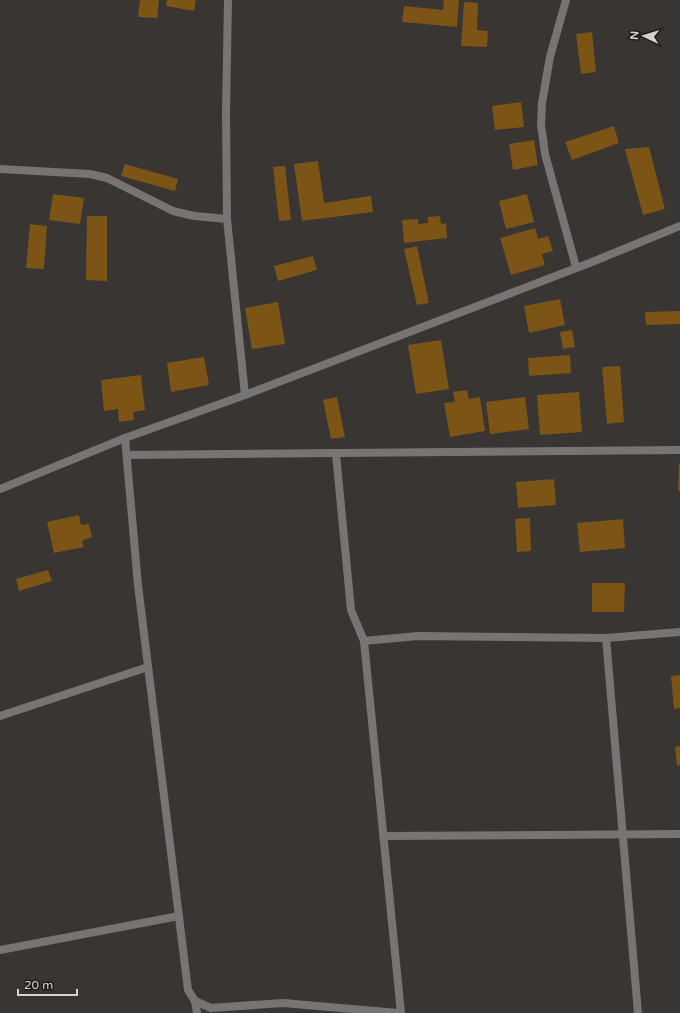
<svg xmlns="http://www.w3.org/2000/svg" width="680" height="1013" viewBox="0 0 680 1013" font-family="'Varela Round',sans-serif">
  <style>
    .building { fill: #7b5416 }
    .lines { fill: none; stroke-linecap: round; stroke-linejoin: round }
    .minor { stroke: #777474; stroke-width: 8 }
  </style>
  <rect width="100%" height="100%" fill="#383532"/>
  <g class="building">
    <path d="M140,0H159L157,18L138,17Z"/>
    <path d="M167,0H196L194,11L166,6Z"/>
    <path d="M444,0H459L457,27L402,22L404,6L443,10Z"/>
    <path d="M464,2L478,3L477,30L488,31L487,47L461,46Z"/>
    <path d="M592,32L596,72L581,74L576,34Z"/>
    <path d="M521,102L524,127L495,130L492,106Z"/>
    <path d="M614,126L619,143L572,160L565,142Z"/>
    <path d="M534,140L538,165L513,170L509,144Z"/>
    <path d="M649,147L665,209L643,215L625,149Z"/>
    <path d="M318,161L324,203L371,196L373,212L302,221L294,164Z"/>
    <path d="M125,164L178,179L175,191L121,176Z"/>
    <path d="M285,166L291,220L279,221L273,167Z"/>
    <path d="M53,194L84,198L80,224L49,220Z"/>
    <path d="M527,194L534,222L506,229L499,201Z"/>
    <path d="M87,216H107V281L86,280Z"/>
    <path d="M440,216L441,224L446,223L447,238L404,243L402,220L418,219V224L428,223V217Z"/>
    <path d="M30,224L47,226L44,269L26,268Z"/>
    <path d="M535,228L538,239L548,236L553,251L542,254L545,265L511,275L500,238Z"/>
    <path d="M417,246L429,303L417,305L404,249Z"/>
    <path d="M313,256L317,270L278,281L274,266Z"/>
    <path d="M560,299L565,325L529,333L524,306Z"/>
    <path d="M278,302L285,344L252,349L245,308Z"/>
    <path d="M680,311V324L646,325L645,312Z"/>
    <path d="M572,330L575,347L563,349L560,332Z"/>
    <path d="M441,340L449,389L416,394L408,345Z"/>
    <path d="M570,355L571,373L529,376L528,358Z"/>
    <path d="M204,357L209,385L171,392L167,363Z"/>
    <path d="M620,366L624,422L607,424L602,367Z"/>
    <path d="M141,375L145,410L133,412L134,420L119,422L118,409L104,411L101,380Z"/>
    <path d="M467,390L469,399L480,397L485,431L450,437L444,403L455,402L453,392Z"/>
    <path d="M579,392L582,432L540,435L537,395Z"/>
    <path d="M337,397L345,437L331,439L323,400Z"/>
    <path d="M525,397L529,429L490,434L486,402Z"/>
    <path d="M679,463H680V491H678Z"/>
    <path d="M554,479L556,505L518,508L516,482Z"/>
    <path d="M79,515L81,525L89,524L92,537L82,541L84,547L54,553L47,522Z"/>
    <path d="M530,518L531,551L517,552L515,519Z"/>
    <path d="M623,519L625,548L580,552L577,523Z"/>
    <path d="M48,570L52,581L19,591L16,579Z"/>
    <path d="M592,583H625L624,612H592Z"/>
    <path d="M680,675V708L674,709L671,676Z"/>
    <path d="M680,746V765L677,766L675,747Z"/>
  </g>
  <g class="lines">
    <g class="minor">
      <path d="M228,0L226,113L227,219L245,395"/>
      <path d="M566,0L550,57L542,103L541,124L545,154L576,267"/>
      <path d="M0,169L90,174L107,178L173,211L194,216L227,219"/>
      <path d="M125,438L138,585L188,990L195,1001L211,1008L283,1003L398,1013"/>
      <path d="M336,454L351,610L364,641L401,1013"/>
      <path d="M127,455L680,450"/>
      <path d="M0,489L125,438L245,395L592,262L680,226"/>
      <path d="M606,638L638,1013"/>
      <path d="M364,641L418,636L606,638L680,632"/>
      <path d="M0,716L148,667"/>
      <path d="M383,836L680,834"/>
      <path d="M0,950L179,916"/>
      <path d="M195,1001L197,1013"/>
    </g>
  </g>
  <g transform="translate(644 36) rotate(274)" stroke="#1e1d1c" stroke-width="3" paint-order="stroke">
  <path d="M0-3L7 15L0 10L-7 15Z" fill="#d5d3d1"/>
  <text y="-6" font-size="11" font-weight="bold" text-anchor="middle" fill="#d5d3d1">N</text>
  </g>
  <path d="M18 989v6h59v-6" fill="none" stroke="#d5d3d1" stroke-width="2"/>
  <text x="24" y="989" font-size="12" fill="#d5d3d1" stroke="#1e1d1c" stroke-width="3" paint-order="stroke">20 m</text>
</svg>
